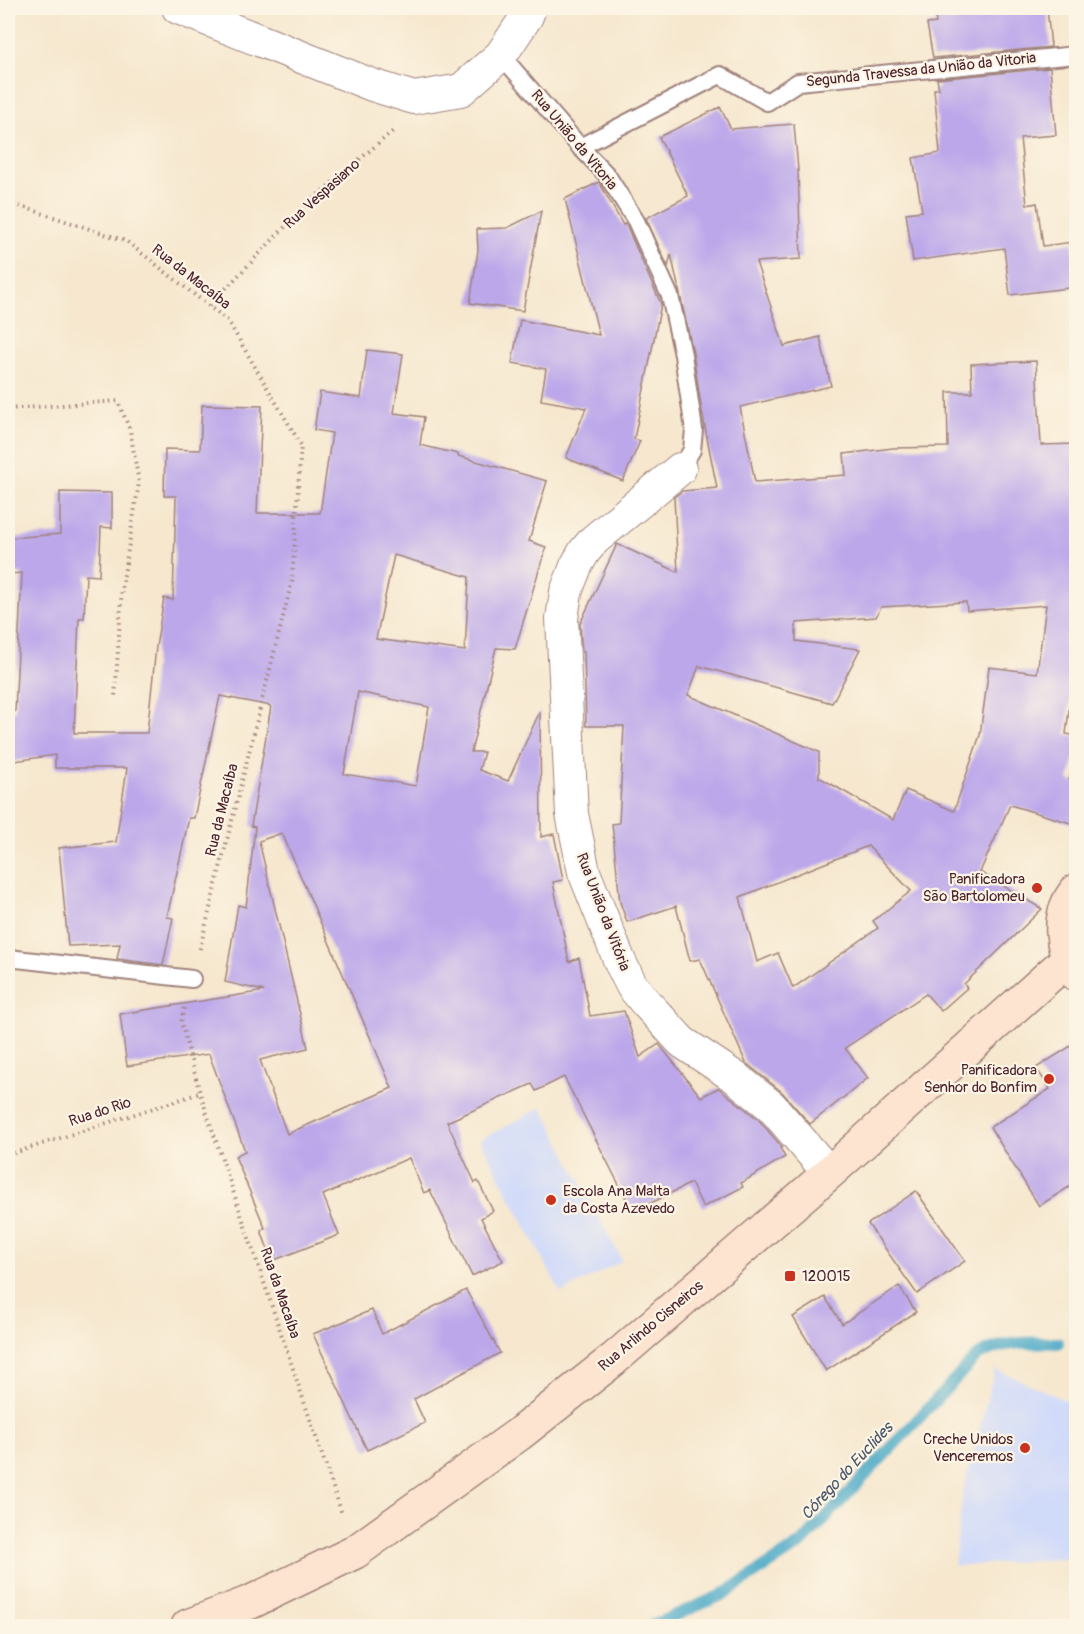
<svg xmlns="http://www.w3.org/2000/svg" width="1084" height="1634" viewBox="0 0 1084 1634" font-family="Pangolin,sans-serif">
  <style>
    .built { fill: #d0daf9 }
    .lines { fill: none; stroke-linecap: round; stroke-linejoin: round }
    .stream { stroke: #47a7c6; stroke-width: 12 }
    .building { fill: #bca7ea; fill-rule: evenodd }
    .lane-casing { stroke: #a0837c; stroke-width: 20 }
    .street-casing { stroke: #a0837c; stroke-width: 34 }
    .secondary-casing { stroke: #a0837c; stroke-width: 36 }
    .path { stroke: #a0837c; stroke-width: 4; stroke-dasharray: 1.5 4.5; stroke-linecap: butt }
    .lane { stroke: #fff; stroke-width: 16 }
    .street { stroke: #fff; stroke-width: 32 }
    .secondary { stroke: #fde4d0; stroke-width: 33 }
    .poi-dot { fill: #c8321e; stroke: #fcf5e5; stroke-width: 2 }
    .labels { text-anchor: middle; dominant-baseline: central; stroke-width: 4.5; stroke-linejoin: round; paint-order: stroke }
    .street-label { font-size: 15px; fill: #4a1f2b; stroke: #fcf5e5 }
    .poi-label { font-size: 15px; fill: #4a1f2b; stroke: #fcf5e5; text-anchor: end }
    .water-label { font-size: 16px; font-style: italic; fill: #495569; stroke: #fcf5e5 }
  </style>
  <rect width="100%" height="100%" fill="#fcf5e5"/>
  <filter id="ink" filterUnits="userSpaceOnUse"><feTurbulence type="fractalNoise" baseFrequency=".0167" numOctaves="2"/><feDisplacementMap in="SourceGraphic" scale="12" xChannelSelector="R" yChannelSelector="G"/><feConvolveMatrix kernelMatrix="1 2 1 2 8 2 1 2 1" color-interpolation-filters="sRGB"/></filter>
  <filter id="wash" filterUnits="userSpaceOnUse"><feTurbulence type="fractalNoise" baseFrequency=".008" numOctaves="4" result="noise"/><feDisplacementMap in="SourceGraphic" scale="24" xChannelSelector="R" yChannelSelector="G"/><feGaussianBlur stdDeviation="1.35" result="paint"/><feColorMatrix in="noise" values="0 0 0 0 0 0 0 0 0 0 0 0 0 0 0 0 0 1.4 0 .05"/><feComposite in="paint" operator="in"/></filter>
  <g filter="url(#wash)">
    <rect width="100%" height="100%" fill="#f6e7ce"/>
    <g class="built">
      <path d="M542,1107L622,1261L561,1293L480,1140Z"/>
      <path d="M995,1369L1076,1405V1558L954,1566L963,1491Z"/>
    </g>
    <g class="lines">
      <path class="stream" d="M651,1626L722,1595L802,1543L977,1356C1001,1341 1030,1342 1058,1343"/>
    </g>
    <g id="blocks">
      <g class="building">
        <path d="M934,8H1047L1051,47L933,58L927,24L936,23Z"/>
        <path d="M1050,68L1056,135L1020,138L1027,205L1037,203L1043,246L1073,242L1077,287L1010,295L1004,248L913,261L906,213L922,211L913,158L940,153L934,89H939L937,79Z"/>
        <path d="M720,107L731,129L794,124L798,170L801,259L756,262L784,346L820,337L831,386L740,407L755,482L846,475L844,454L893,448L948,447L947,392H972L971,364L1036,361L1041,445L1077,444V648L1066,734L1077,736V748L1069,780L1077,783V825L1010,805L980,872L1042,909L964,984L967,988L941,1011L926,994L845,1048L868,1078L810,1124L782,1092L746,1063L700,959L690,961L676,906L627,922L620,902L612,824L619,823L624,726H586L584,652H582L580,624L617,544L678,572L674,497L682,491L717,488L702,412L693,353L671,254L668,267L646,218L688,196L659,137ZM966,602L967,611L1046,605L1037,673L989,667L980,735L954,811L906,790L893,820L819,777V752L688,695L699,666L832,703L860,649L796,641V623L876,617L881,607ZM868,846L911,891L873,921L878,928L793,988L778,953L757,962L740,897Z"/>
        <path d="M599,182L623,225L625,224L627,227L661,304L634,439L640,441L623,481L566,458L586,408L541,400L546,369L512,363L520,320L599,335L565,199Z"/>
        <path d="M541,211L523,311L470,303L478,250L477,229L507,228Z"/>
        <path d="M367,350L403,354L394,413L424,417L420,445L458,454V456L547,481L529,541L546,547L515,649L496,648L471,752H484L479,770L508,781L540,711L541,837L554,834L563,880L553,882L569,962L579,958L590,1016L624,1011L640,1057L659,1044L701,1097L718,1088L725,1093L758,1119L782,1147L780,1148L785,1157L741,1183L743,1187L703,1207L691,1183L633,1212L564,1077L536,1091L532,1084L447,1122L475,1183L478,1181L493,1211L481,1218L503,1261L472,1276L430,1190L424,1193L409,1158L323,1195L339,1235L272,1261L261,1230L265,1228L235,1156L245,1151L209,1054L127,1066L120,1014L264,991L225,982L238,905L246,907L255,827L251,826L271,706L220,696L194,818H189L167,917L173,918L163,965L117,959L120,944L68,946L59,848L116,842L127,768H55V755L8,762V712L15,711L22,573L8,574V538L60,534V492L112,493V528L101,527L99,576L86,575L84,618H79L74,733H147L156,647L164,598L173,600L176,496H164L165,449L200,450L202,405L262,406L257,513H320L332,433L314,430L320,392L361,398ZM394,555L469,577L465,651L376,639ZM358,692L429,707L416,786L344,774ZM282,833L392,1088L287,1134L260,1060L308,1048L259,841Z"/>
        <path d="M1077,1042V1182L1039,1206L990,1127L1050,1089L1036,1068Z"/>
        <path d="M916,1191L965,1261L917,1294L868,1224Z"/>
        <path d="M899,1286L916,1312L826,1371L793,1317L825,1297L842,1324Z"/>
        <path d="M466,1290L500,1353L414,1399L425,1423L367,1450L313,1334L372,1310L382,1334Z"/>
      </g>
    </g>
  </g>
  <g filter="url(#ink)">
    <use href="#blocks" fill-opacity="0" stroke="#a0837c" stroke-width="1.5"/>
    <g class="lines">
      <defs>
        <g id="lane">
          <path d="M501,55L580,147L607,175L636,221L670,296L683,355L694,430L692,450L680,469"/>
          <path d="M580,147L720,75L767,102L798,82L1076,55"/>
          <path d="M8,958L192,979"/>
        </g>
        <g id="street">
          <path d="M178,8L372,85L414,98L461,90L501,55L527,16L530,8"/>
          <path d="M680,469L594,540L584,552L576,566L566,592L562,619L572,814L584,872L620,962L632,986L646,1003L682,1042L736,1078L771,1106L829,1173"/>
        </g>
        <g id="secondary">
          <path d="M1076,891C1056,915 1061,949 1076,974"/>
          <path d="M188,1626L251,1602L355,1552L519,1434L614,1359L829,1173L1068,959"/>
        </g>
      </defs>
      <use href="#lane" class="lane-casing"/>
      <use href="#street" class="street-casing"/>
      <use href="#secondary" class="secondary-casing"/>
      <g class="path">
        <path d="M8,202L126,241L228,321L301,445L292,581L199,952"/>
        <path d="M209,306L308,203L393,131"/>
        <path d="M8,409L118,401L130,430L139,483L122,587L115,697"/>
        <path d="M184,1008L181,1022L200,1093L342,1514"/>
        <path d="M8,1155L200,1093"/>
      </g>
      <use href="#lane" class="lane"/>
      <use href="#street" class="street"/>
      <use href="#secondary" class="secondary"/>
    </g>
  </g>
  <g class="poi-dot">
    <circle cx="1037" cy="888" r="6"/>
    <circle cx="1049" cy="1079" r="6"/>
    <circle cx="551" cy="1200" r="6"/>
    <rect x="784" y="1270" width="12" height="12" rx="3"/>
    <circle cx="1025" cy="1448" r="6"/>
  </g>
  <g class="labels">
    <g class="street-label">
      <text transform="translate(921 70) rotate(-6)">Segunda Travessa da União da Vitoria</text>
      <text transform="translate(574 140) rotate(50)">Rua União da Vitoria</text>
      <text transform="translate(322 194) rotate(-42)">Rua Vespasiano</text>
      <text transform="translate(191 277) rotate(38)">Rua da Macaíba</text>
      <text transform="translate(222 810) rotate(-76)">Rua da Macaíba</text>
      <text transform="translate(603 912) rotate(69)">Rua União da Vitória</text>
      <text transform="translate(100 1112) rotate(-18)">Rua do Rio</text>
      <text transform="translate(280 1293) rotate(71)">Rua da Macaíba</text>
      <text transform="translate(651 1326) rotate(-40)">Rua Arlindo Cisneiros</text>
    </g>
    <g class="poi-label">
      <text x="1025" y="879">Panificadora<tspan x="1025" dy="17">São Bartolomeu</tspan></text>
      <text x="1037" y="1070">Panificadora<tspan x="1037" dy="17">Senhor do Bonfim</tspan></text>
      <text x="563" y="1191" text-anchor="start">Escola Ana Malta<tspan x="563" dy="17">da Costa Azevedo</tspan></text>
      <text x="802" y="1276" text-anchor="start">120015</text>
      <text x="1013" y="1439">Creche Unidos<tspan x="1013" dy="17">Venceremos</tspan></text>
    </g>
    <g class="water-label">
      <text transform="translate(847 1471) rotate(-47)">Córego do Euclides</text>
    </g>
  </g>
  <rect width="1084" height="1634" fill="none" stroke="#fcf5e5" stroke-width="30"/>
</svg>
